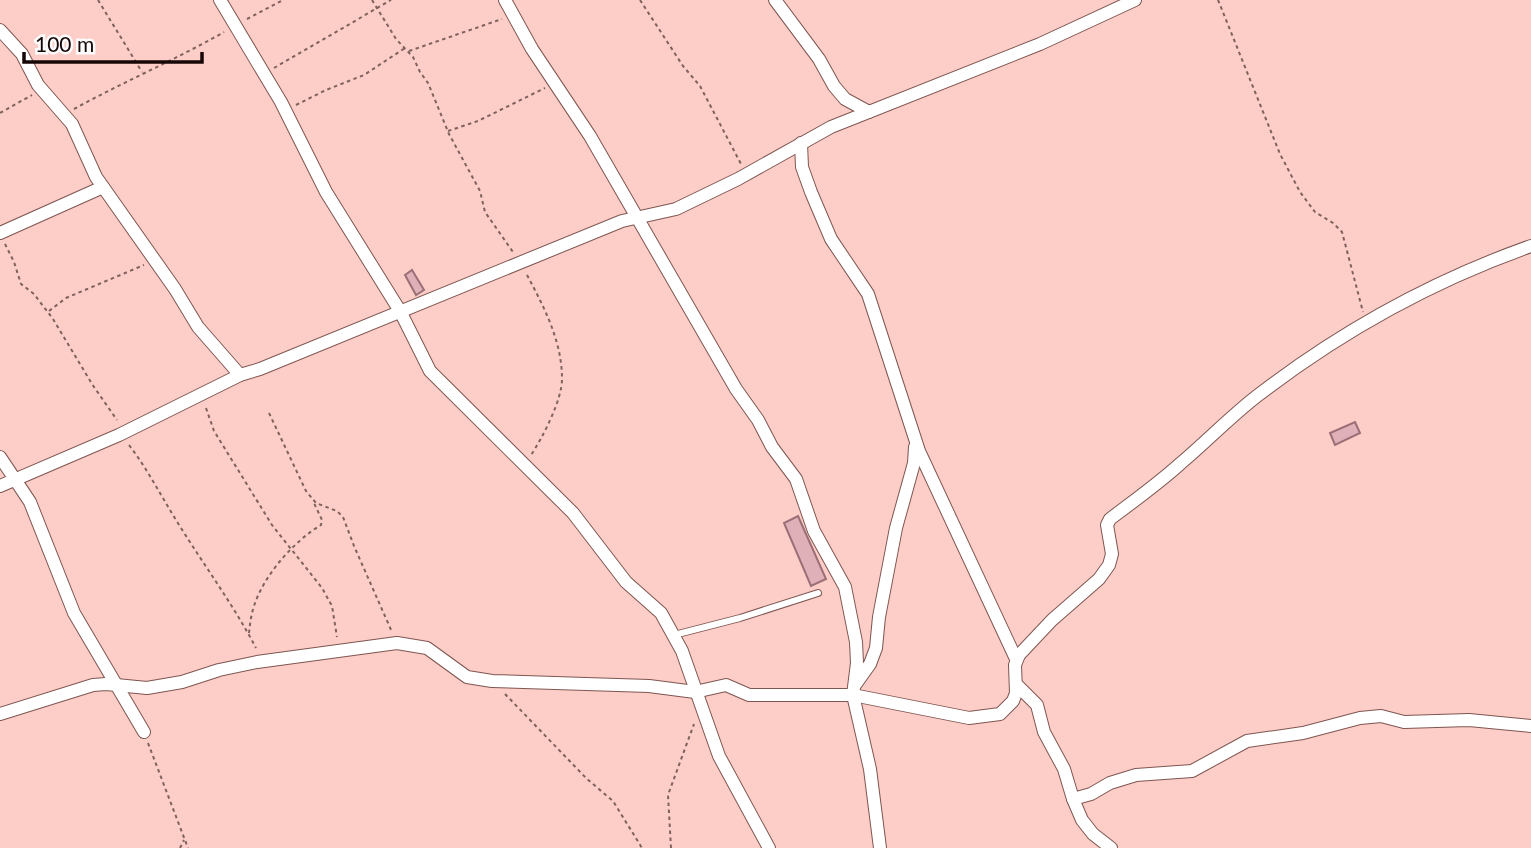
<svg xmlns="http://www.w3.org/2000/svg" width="1531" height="848" viewBox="0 0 1531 848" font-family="Lato,sans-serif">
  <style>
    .building { fill: #dfb0b8; stroke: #9a6f76; stroke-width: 2 }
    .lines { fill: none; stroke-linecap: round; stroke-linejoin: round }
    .service-casing { stroke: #7e5651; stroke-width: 8 }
    .minor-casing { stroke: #7e5651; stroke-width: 14 }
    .path { stroke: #7f615e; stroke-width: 2; stroke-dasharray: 3.5 3.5; stroke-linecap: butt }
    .service { stroke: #fff; stroke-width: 6 }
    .minor { stroke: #fff; stroke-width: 12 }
  </style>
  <rect width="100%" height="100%" fill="#fdcdc7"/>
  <g class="building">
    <path d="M412,270L424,290L416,295L405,275Z"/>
    <path d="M1355,422L1360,433L1335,445L1330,433Z"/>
    <path d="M798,516L826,579L811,586L784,523Z"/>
  </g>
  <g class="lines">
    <defs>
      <path id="service" d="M674,635L740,618L818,593"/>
      <g id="minor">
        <path d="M220,0L281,102L326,192L400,311L430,371L573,513L626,582L661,613L682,651L719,756L769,848"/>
        <path d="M505,0L532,49L590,136L736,389L758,420L772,447L796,479L814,531L845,587L856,642L857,663L853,695L870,769L880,848"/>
        <path d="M775,0L819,59L834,86L845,99L869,112"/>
        <path d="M0,30L22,54L38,85L72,124L96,177L175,289L198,327L240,375"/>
        <path d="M801,143L802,167L811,192L831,239L868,294L919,451L1016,659"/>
        <path d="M0,233L103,187"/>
        <path d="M0,457L30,502L74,613L144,732"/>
        <path d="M0,486L119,435L240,375L260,369L622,221L676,209L738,179L831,127L1040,44L1135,0"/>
        <path d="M855,685L870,664L876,648L879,617L896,528L914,463L915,447"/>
        <path d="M1017,685L1037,705L1044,732L1064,769L1073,799L1082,820L1093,834L1111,848"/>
        <path d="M0,714L93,685L106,684L147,688L182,682L219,670L257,662L397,643L427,648L467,677L492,681L649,686L695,692L726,685L749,695H853L969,718L1000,714L1013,701L1016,693L1015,665L1019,655L1052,620L1099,579L1109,565L1112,554L1107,525L1110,519C1134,501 1159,483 1181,463C1207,441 1230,417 1257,396C1340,332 1432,281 1531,246"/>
        <path d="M1073,799L1091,794L1110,783L1136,775L1192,771L1247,741L1303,733L1360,718L1381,716L1404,722L1469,720L1531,726"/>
      </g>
    </defs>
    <use href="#service" class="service-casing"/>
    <use href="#minor" class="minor-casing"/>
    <g class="path">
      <path d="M98,0L142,72"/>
      <path d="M372,0L396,39L413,57L420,72L428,83L449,134L480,191L485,212L513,252"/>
      <path d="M640,0L683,66L700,86L741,164"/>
      <path d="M1218,0L1280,154L1300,192L1315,212L1333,223L1342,232L1363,312"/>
      <path d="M247,19L283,0"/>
      <path d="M409,51L502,19"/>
      <path d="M274,68L391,0"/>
      <path d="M296,105L326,90L364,75L405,48"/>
      <path d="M74,109C123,82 175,60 224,32"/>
      <path d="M0,113L32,95"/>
      <path d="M448,131L478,121L545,88"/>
      <path d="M5,244L14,262L21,284L34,294L53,319L92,384L117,420"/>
      <path d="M527,275C544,307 562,341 562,379C562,400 543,437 531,455"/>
      <path d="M49,311L66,298L144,265"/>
      <path d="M206,408L214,431L272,525L322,588L332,606L337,637"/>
      <path d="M269,413L306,491L316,503L337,511L343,517L354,546L392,632"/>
      <path d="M129,445C149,471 163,500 181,528C206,568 234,606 256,648"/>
      <path d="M249,633C250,624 251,615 254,606C264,575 294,541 321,525L322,520L314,503"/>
      <path d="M505,694L587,779L613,801L642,848"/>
      <path d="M148,743L188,848"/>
      <path d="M180,848L184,840"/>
      <path d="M671,848L668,795L694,724"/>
    </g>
    <use href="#service" class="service"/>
    <use href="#minor" class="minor"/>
  </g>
  <path d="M24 52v10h178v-10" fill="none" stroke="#160706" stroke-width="3.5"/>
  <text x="35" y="52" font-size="21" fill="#160706" stroke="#fbfbfb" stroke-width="5" paint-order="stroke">100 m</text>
</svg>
